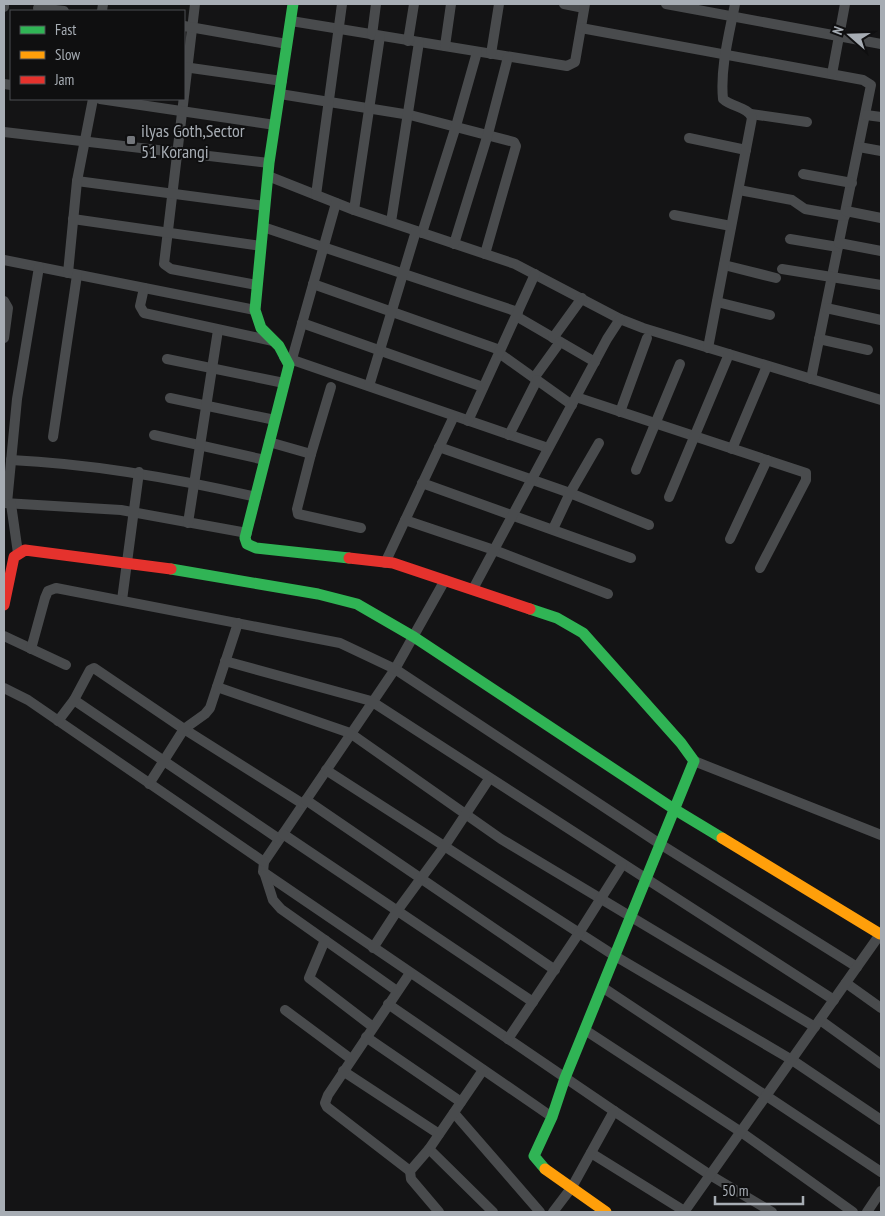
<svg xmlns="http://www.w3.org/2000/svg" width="885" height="1216" viewBox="0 0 885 1216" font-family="'PT Sans Narrow',sans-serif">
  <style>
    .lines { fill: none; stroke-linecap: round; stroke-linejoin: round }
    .street { stroke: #494b4d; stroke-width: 10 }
    .fast { stroke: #30b455; stroke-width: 11 }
    .slow { stroke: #ff9f0a; stroke-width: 11 }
    .jam { stroke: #e5322d; stroke-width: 11 }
    .poi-dot { fill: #74777c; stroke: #0f0f10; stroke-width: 2 }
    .labels { text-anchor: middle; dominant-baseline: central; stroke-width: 4; stroke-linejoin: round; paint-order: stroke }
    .poi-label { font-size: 18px; fill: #a7adb4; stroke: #0f0f10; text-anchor: start }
  </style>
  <rect width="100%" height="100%" fill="#141415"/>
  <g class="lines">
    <g class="street">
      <path d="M195,4L164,264L171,269L257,285"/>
      <path d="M564,4L584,8"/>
      <path d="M666,4L881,44"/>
      <path d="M4,7V4"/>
      <path d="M38,8L64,11"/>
      <path d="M102,11L103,4"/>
      <path d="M291,21L567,66L575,62L585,4"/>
      <path d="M184,26L287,44"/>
      <path d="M581,28L863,80L871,85L811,379"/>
      <path d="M372,35L376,4"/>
      <path d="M408,41L414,4"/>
      <path d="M445,46L451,4"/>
      <path d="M491,54L499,4"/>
      <path d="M184,67L282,81"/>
      <path d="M832,74L845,4"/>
      <path d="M4,84L11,85"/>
      <path d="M280,94L410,115L514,142L516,146L485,254"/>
      <path d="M100,99L275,125"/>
      <path d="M751,114L807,122"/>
      <path d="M866,115L881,117"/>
      <path d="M4,132L269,163"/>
      <path d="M689,138L746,150"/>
      <path d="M859,147L881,151"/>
      <path d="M803,174L852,183"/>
      <path d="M268,176L354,210L515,264L620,319L643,328L881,400"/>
      <path d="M77,181L265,206"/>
      <path d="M739,190L792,200L805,209L845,216"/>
      <path d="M316,195L342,4"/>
      <path d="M354,210L380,36"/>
      <path d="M846,211L881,218"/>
      <path d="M674,215L731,226"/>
      <path d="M73,219L261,246"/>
      <path d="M391,222L419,42"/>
      <path d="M263,227L518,312"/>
      <path d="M422,233L456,126L477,52"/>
      <path d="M790,239L838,247"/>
      <path d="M839,243L881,251"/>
      <path d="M454,244L488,134L508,57"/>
      <path d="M4,260L255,310"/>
      <path d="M724,265L776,278"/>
      <path d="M782,269L881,285"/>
      <path d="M68,273L77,181L93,99"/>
      <path d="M313,284L500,350"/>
      <path d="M144,288L140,306L144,313L273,341"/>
      <path d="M4,301L8,308L4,338"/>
      <path d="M717,302L770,315"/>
      <path d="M826,308L881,320"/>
      <path d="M516,316L595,362"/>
      <path d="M302,323L483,387"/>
      <path d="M553,338L582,298"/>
      <path d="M819,339L868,350"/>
      <path d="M708,348L752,118C749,107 731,107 723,99C720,68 729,35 735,4"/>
      <path d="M499,353L572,405"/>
      <path d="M284,357L548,448"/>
      <path d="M167,359L284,383"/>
      <path d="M292,359L336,203"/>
      <path d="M534,378L560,342"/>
      <path d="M369,386L416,231"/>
      <path d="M576,397L806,473V480L760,568"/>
      <path d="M170,398L275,420"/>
      <path d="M620,412L647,338"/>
      <path d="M468,421L535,274"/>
      <path d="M154,435L265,460"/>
      <path d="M509,435L537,380"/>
      <path d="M53,437L77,275"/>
      <path d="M269,442L311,454L297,509L298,514L361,528"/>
      <path d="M439,447L570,493L649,525"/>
      <path d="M732,449L767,366"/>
      <path d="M311,454L331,387"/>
      <path d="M11,460C95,464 174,478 256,497"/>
      <path d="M636,470L680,364"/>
      <path d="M422,483L631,558"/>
      <path d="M669,497L729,354"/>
      <path d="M4,503L121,510L247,533"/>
      <path d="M7,503L17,399L39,267"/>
      <path d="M11,504L18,553"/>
      <path d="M405,520L494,550L608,594"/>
      <path d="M188,523L218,330"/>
      <path d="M553,529L570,493L599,443"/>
      <path d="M730,539L767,460"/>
      <path d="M385,563L454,416"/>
      <path d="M445,580L395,669L264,862L263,872L614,1111L710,1175L772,1212"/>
      <path d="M473,589L607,339L620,319"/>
      <path d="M122,600L139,472"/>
      <path d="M4,636L66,665"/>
      <path d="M31,649L45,598L48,591L56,588L340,643L395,669L660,844L857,967"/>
      <path d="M225,661L371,701L834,1000"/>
      <path d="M217,687L350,733L501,839L815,1027"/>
      <path d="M4,688L28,700L264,862"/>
      <path d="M74,700L279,839"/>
      <path d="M58,721L74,700L90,670L94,668L184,729L303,804"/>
      <path d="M694,761L881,835"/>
      <path d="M326,770L615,956L792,1060L881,1120"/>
      <path d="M149,784L184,729L205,714L210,708L238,623"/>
      <path d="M306,800L555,970"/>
      <path d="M283,834L533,1002"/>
      <path d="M265,875L273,900L281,909L397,991"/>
      <path d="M325,940L309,978L373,1027"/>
      <path d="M373,948L397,911L444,847L489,779"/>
      <path d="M846,983L881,1008"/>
      <path d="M602,987L881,1172"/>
      <path d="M388,1004L552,1117"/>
      <path d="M285,1010L351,1059"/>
      <path d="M820,1020L881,1064"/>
      <path d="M585,1030L741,1132L853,1212"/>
      <path d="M366,1037L461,1102"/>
      <path d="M508,1039L579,933L622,865"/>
      <path d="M343,1071L439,1134"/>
      <path d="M454,1113L540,1212"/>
      <path d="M429,1149L493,1212"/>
      <path d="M591,1153L686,1212"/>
      <path d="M410,1171L327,1107L325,1103L328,1095L410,973"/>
      <path d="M439,1212L411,1179L410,1171L429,1149L483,1070"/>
      <path d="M553,1212L572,1187L614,1111"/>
      <path d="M684,1212L881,933"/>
      <path d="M867,1212L881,1191"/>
    </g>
    <g class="fast">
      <path d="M293,4L269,163L255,310L261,328L279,346L289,365L245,538L247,544L256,548L349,558"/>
      <path d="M171,569L318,594L357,604L414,637L674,809L722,838"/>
      <path d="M530,609L557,618L583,633L681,743L694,761L565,1078L552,1117L534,1156L545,1169"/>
    </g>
    <g class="slow">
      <path d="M722,838L880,934"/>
      <path d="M545,1169L606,1212"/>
    </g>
    <g class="jam">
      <path d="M349,558L393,563L530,609"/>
      <path d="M4,605L14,557L25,550L171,569"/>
    </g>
  </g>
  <rect class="poi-dot" x="126" y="135" width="10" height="10" rx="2.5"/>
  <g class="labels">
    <g class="poi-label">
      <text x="141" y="130">ilyas Goth,Sector<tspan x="141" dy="21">51 Korangi</tspan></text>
    </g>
  </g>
  <rect width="885" height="1216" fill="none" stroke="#a7adb4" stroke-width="10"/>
  <rect x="10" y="10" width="175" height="90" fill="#0f0f10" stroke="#4c4e52"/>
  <rect x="20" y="26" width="25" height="8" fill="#30b455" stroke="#4c4e52"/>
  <text x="55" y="35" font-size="15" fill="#a7adb4">Fast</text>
  <rect x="20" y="51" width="25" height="8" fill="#ff9f0a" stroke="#4c4e52"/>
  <text x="55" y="60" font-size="15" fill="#a7adb4">Slow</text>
  <rect x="20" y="76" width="25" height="8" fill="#e5322d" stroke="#4c4e52"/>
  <text x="55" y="85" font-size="15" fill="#a7adb4">Jam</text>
  <g transform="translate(850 35) rotate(290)" stroke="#0f0f10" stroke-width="4" paint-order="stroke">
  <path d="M0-4L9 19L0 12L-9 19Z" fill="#a7adb4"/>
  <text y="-8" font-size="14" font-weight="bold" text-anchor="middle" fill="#a7adb4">N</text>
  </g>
  <path d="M715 1196v8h88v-8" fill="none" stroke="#a7adb4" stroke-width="2.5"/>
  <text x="722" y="1196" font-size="15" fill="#a7adb4" stroke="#0f0f10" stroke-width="4" paint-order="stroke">50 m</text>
</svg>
